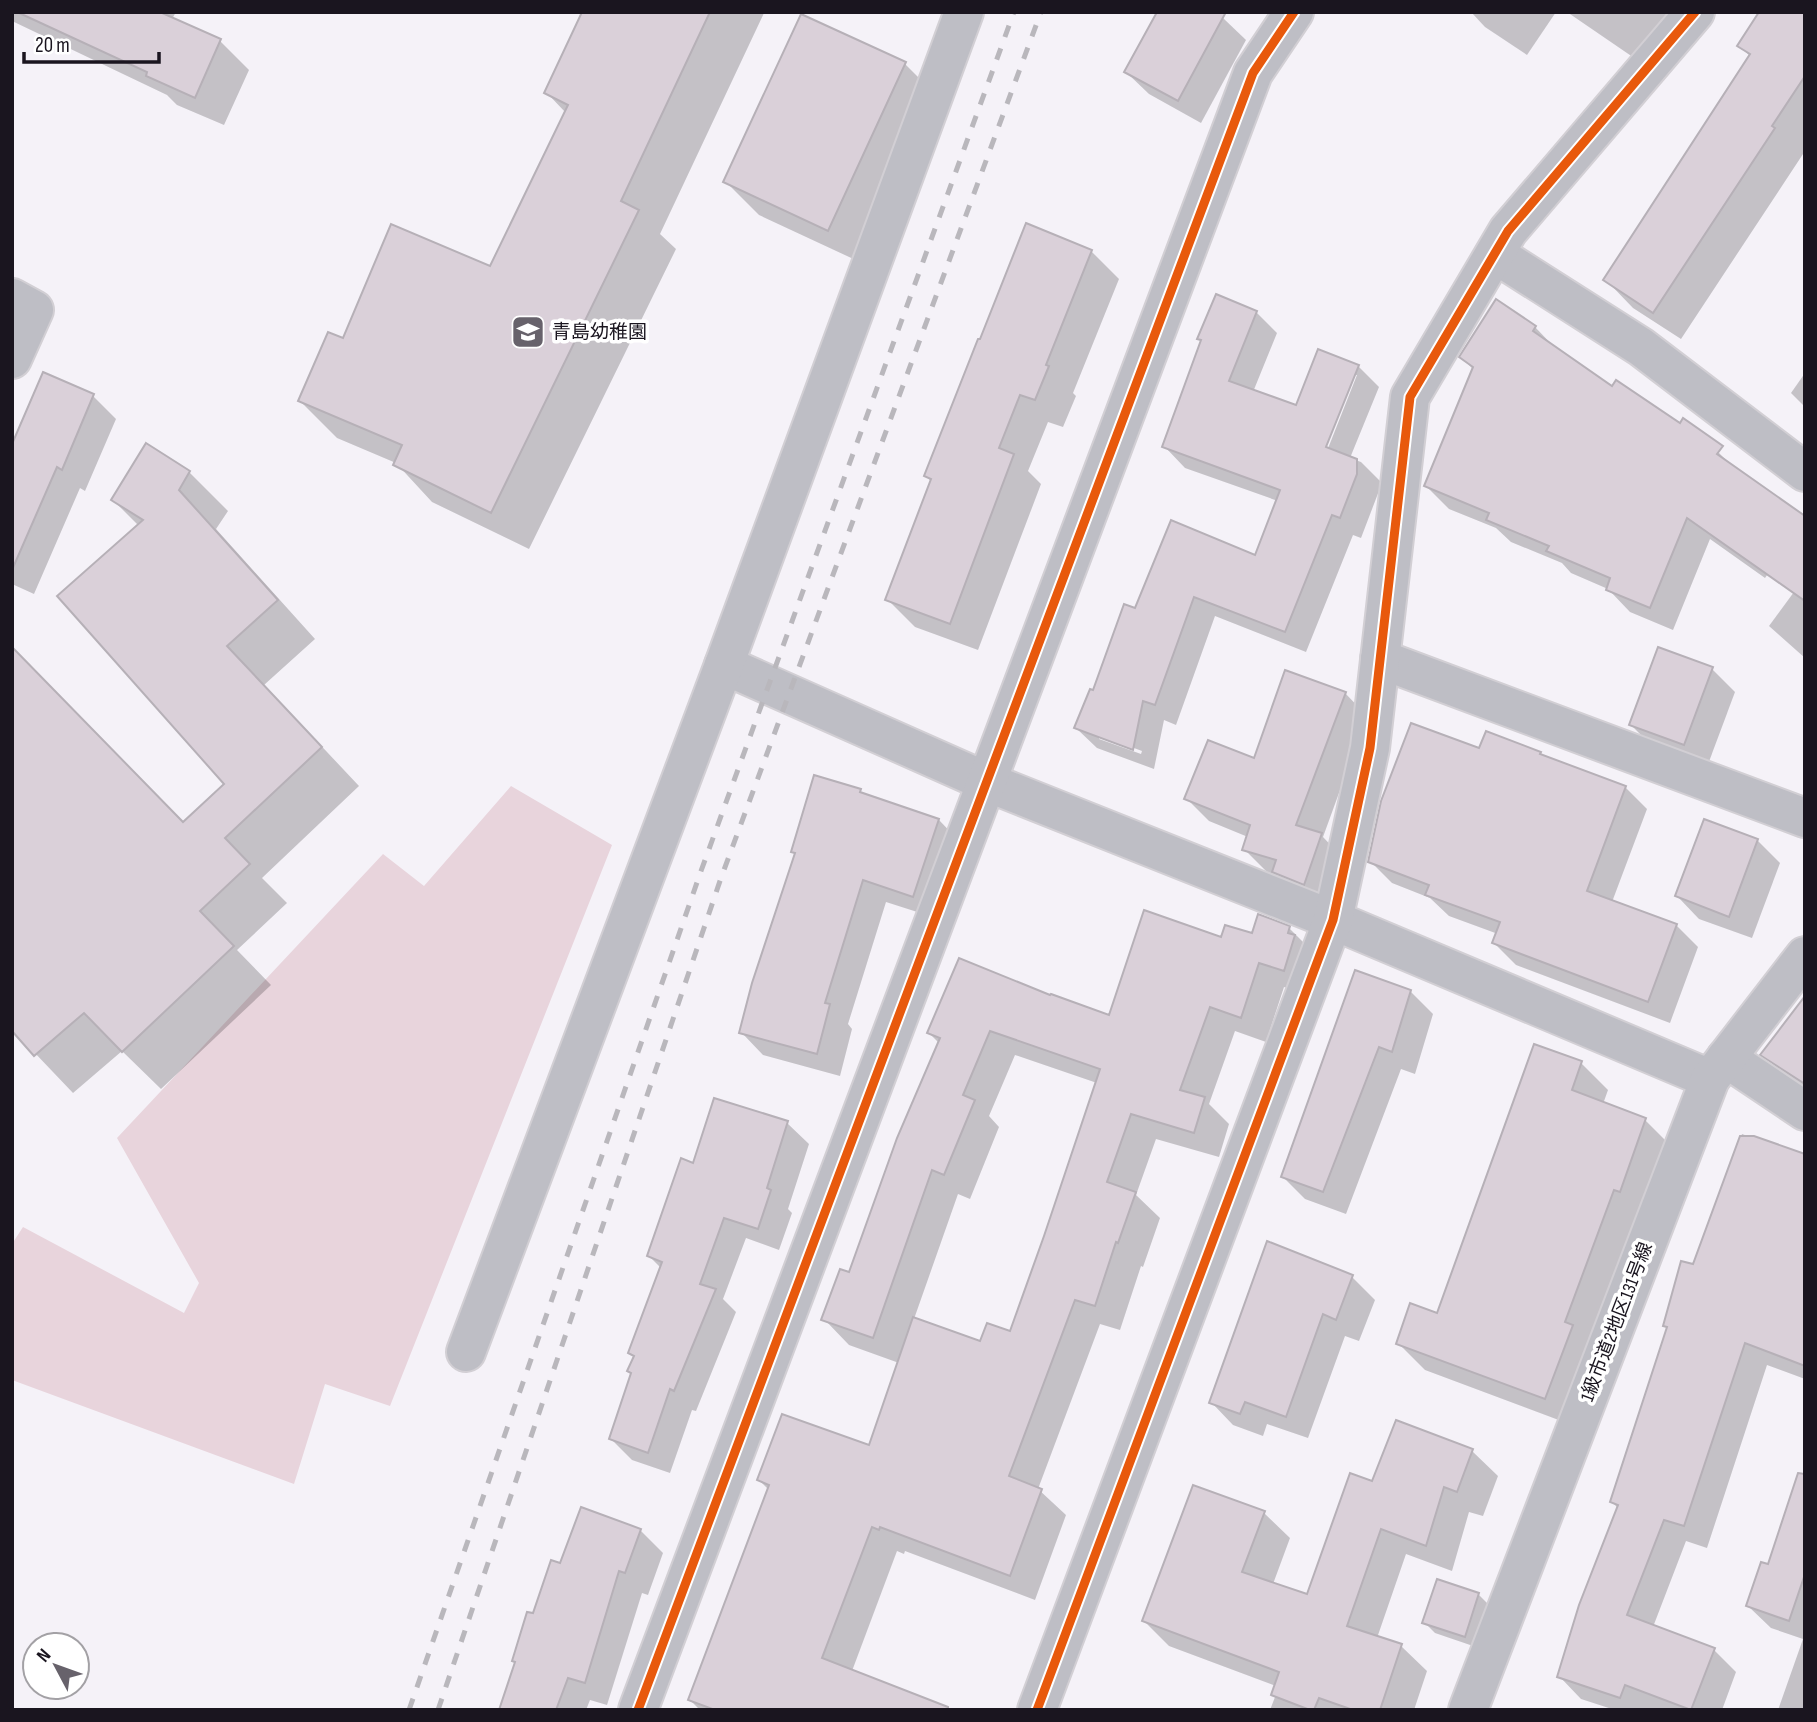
<svg xmlns="http://www.w3.org/2000/svg" width="1817" height="1722" viewBox="0 0 1817 1722" font-family="'Sofia Sans Condensed','Noto Sans JP',sans-serif">
  <style>
    .green { fill: #e8d4dc }
    .shadow { fill: #0003; fill-rule: evenodd }
    .building { fill: #dad0d9; stroke: #b6b0b7; stroke-width: 2 }
    .lines { fill: none; stroke-linecap: round; stroke-linejoin: round }
    .minor-casing { stroke: #d2cfd4; stroke-width: 42 }
    .minor { stroke: #bebec5; stroke-width: 38 }
    .rail { stroke: #b9b7bc; stroke-width: 5; stroke-dasharray: 12 12; stroke-linecap: butt }
    .cycleway-casing { stroke: #fff; stroke-width: 13 }
    .cycleway { stroke: #e8590c; stroke-width: 9 }
    .labels { text-anchor: middle; dominant-baseline: central; stroke-width: 7; stroke-linejoin: round; paint-order: stroke }
    .poi-label { font-size: 19px; fill: #1a151f; stroke: #fff; text-anchor: start }
    .street-label { font-size: 19px; fill: #1a151f; stroke: #fff }
  </style>
  <rect width="100%" height="100%" fill="#f5f2f8"/>
  <path class="green" d="M511,786L612,845L390,1406L325,1384L294,1484L12,1380V1244L23,1227L184,1313L199,1283L117,1138L383,854L424,886Z"/>
  <g class="shadow">
    <path d="M12,12H176L172,19L220,41L249,70L224,125L177,105L167,95L12,21Z"/>
    <path d="M584,12L764,13L660,234L676,249L529,549L432,502L396,463L337,438L300,401L343,340L490,269L566,113L547,93Z"/>
    <path d="M1214,12L1223,18L1246,40L1201,123L1149,94L1126,72Z"/>
    <path d="M1471,12H1556L1527,55L1485,27Z"/>
    <path d="M1567,12H1675L1643,64Z"/>
    <path d="M1805,12V151L1681,339L1633,308L1606,280L1751,57L1739,46Z"/>
    <path d="M905,64L939,98L862,263L759,215L725,181Z"/>
    <path d="M1091,251L1119,279L1073,393L1076,396L1063,427L1048,422L1028,471L1041,484L978,650L915,627L887,599L932,482L926,476Z"/>
    <path d="M1256,312L1277,333L1253,392L1297,407L1358,366L1379,387L1350,458L1361,462L1382,483L1361,538L1353,535L1306,652L1215,616L1176,725L1164,720L1154,769L1097,748L1076,728L1136,610L1256,557L1278,501L1185,468L1165,447ZM1353,375H1357L1325,456L1321,454ZM1099,735L1142,751L1141,754L1099,739Z"/>
    <path d="M1535,327L1558,351L1612,389L1718,452L1737,471L1803,523L1765,578L1710,539L1673,630L1630,612L1608,589L1571,573L1562,563L1511,542L1496,528L1449,509L1426,486L1474,370L1461,357Z"/>
    <path d="M1805,373V407L1791,393Z"/>
    <path d="M93,396L116,419L85,491L80,488L34,594L12,584V448Z"/>
    <path d="M146,445L189,472L228,511L216,529L315,639L264,685L359,786L262,878L287,903L237,950L271,985L161,1089L122,1051L73,1093L12,1029L184,824L227,784L139,526L113,500Z"/>
    <path d="M1805,577V658L1769,626Z"/>
    <path d="M1660,650L1712,669L1735,692L1707,767L1654,748L1631,725Z"/>
    <path d="M1345,693L1367,716L1323,837L1343,858L1327,906L1297,895L1278,876L1267,872L1244,849L1248,837L1209,821L1186,798L1255,761Z"/>
    <path d="M1481,750L1540,754L1544,758L1625,787L1647,809L1612,902L1676,925L1698,947L1670,1023L1516,965L1494,943L1498,934L1449,916L1430,898L1392,883L1370,861Z"/>
    <path d="M860,791L865,796L939,820L961,843L936,918L886,902L848,1024L852,1029L840,1076L763,1055L741,1032L797,855L793,851Z"/>
    <path d="M1757,840L1780,863L1752,938L1699,919L1677,896Z"/>
    <path d="M1289,928L1314,953L1309,995L1284,987L1266,1042L1235,1031L1209,1104L1229,1124L1219,1157L1156,1139L1136,1195L1160,1218L1143,1267L1141,1266L1120,1330L1100,1324L1038,1489L1066,1515L1035,1600L905,1551L904,1554L897,1551L852,1671L922,1710H700L690,1700L769,1490L759,1480L870,1448L899,1363L849,1345L824,1319L850,1274L939,1043L929,1033L1051,998L1110,1017L1222,940ZM1015,1055L1097,1083L1011,1334L981,1343L914,1319L958,1194L970,1199L999,1127L989,1116Z"/>
    <path d="M1410,991L1433,1014L1415,1074L1401,1069L1346,1214L1305,1199L1283,1177Z"/>
    <path d="M1805,1016V1089L1783,1074L1763,1055Z"/>
    <path d="M1581,1063L1608,1090L1603,1104L1645,1120L1672,1147L1572,1425L1425,1370L1398,1343L1438,1315Z"/>
    <path d="M787,1123L809,1144L788,1209L792,1213L779,1250L746,1238L723,1299L736,1312L696,1411L692,1410L670,1473L632,1460L611,1439L633,1374L635,1358L630,1353L661,1268L649,1256L694,1165Z"/>
    <path d="M1742,1134L1798,1154L1805,1160V1379L1767,1365L1707,1548L1686,1541L1653,1627L1714,1650L1736,1672L1722,1710H1615L1581,1699L1559,1676L1618,1508L1612,1502L1668,1329L1665,1325L1694,1266Z"/>
    <path d="M1352,1277L1375,1300L1359,1341L1345,1336L1308,1438L1267,1424L1263,1436L1233,1425L1211,1402Z"/>
    <path d="M1472,1451L1498,1476L1483,1516L1469,1512L1452,1571L1406,1554L1377,1638L1401,1646L1427,1671L1414,1710H1270L1275,1697L1273,1694L1276,1686L1169,1646L1144,1621L1264,1513L1290,1538L1273,1584L1308,1596L1373,1483Z"/>
    <path d="M1805,1472V1710H1778L1803,1639L1771,1628L1748,1606L1769,1567L1791,1513Z"/>
    <path d="M640,1530L663,1553L648,1595L642,1593L607,1705L590,1700L586,1710H500L534,1615L561,1565Z"/>
    <path d="M1478,1594L1489,1605L1476,1647L1435,1633L1424,1622Z"/>
  </g>
  <g class="building">
    <path d="M17,12H160L221,39L195,98L146,76L147,72Z"/>
    <path d="M582,12H710L621,201L639,210L491,513L393,465L402,445L298,401L328,332L343,338L391,224L490,266L568,105L544,93Z"/>
    <path d="M1157,12H1226L1178,101L1124,72Z"/>
    <path d="M1759,12H1805V76L1772,126L1775,128L1653,313L1603,280L1750,54L1737,46Z"/>
    <path d="M801,14L906,62L828,231L723,182Z"/>
    <path d="M1026,223L1092,250L1046,365L1049,366L1035,400L1020,395L999,448L1014,454L950,624L885,600L931,479L924,476L978,339H980Z"/>
    <path d="M1216,294L1257,311L1229,381L1296,405L1318,349L1359,365L1326,447L1357,459V474L1340,518L1332,515L1285,632L1194,597L1155,705L1143,701L1133,750L1074,728L1090,689L1093,690L1124,604L1135,608L1171,520L1255,555L1280,490L1162,447L1201,340L1197,339Z"/>
    <path d="M1496,299L1536,326L1533,331L1612,386L1616,380L1680,423L1683,418L1723,446L1717,454L1805,516V601L1687,518L1650,608L1606,590L1610,578L1546,551L1549,546L1486,520L1489,513L1424,486L1473,367L1459,357Z"/>
    <path d="M43,372L94,394L62,470L57,467L12,570V444Z"/>
    <path d="M146,443L190,471L179,490L278,600L227,646L322,747L225,838L250,864L200,911L234,946L122,1052L84,1013L34,1056L12,1031V647L183,822L224,784L57,596L143,520L111,500Z"/>
    <path d="M1658,647L1713,667L1684,745L1629,725Z"/>
    <path d="M1285,670L1346,692L1296,825L1322,833L1304,885L1272,872L1276,860L1242,850L1250,825L1184,799L1208,740L1254,758Z"/>
    <path d="M1411,723L1479,748L1486,731L1541,752L1540,754L1626,786L1587,891L1677,924L1648,1002L1492,943L1500,922L1425,895L1429,885L1368,862L1381,801Z"/>
    <path d="M814,775L861,789L860,792L939,819L913,897L863,880L825,1003L830,1004L817,1054L739,1033L752,983L795,853L791,852Z"/>
    <path d="M1704,819L1758,839L1729,917L1675,896Z"/>
    <path d="M1144,910L1221,937L1225,925L1252,933L1258,914L1290,926L1288,933L1295,935L1284,971L1259,963L1241,1018L1210,1007L1180,1090L1205,1097L1194,1133L1131,1114L1107,1182L1136,1192L1118,1243L1116,1242L1095,1306L1075,1300L1009,1476L1042,1489L1010,1576L880,1527L879,1530L872,1527L822,1658L948,1707V1710H715L688,1700L769,1485L757,1480L782,1414L869,1445L913,1317L980,1341L987,1323L1010,1331L1044,1236L1100,1069L990,1031L963,1095L975,1100L944,1175L932,1170L873,1338L821,1320L840,1269L849,1272L897,1138L940,1038L927,1033L959,958L1050,995L1051,994L1109,1015Z"/>
    <path d="M1355,970L1411,990L1392,1052L1379,1047L1323,1192L1281,1177Z"/>
    <path d="M1805,996V1084L1760,1055Z"/>
    <path d="M1534,1044L1582,1061L1572,1090L1646,1118L1620,1192L1614,1190L1565,1322L1573,1325L1545,1399L1396,1344L1410,1303L1437,1313Z"/>
    <path d="M714,1098L788,1121L767,1188L771,1190L758,1229L724,1218L700,1284L716,1289L674,1391L670,1389L648,1453L609,1439L631,1373L627,1371L634,1356L628,1353L662,1262L647,1256L681,1158L693,1163Z"/>
    <path d="M1740,1136H1754L1805,1154V1366L1745,1343L1684,1526L1664,1520L1627,1615L1715,1648L1691,1710L1625,1685L1620,1698L1557,1677L1579,1605L1618,1505L1610,1502L1667,1327L1663,1326L1681,1261L1693,1264Z"/>
    <path d="M1267,1241L1353,1275L1336,1320L1323,1314L1286,1417L1245,1402L1240,1414L1209,1403Z"/>
    <path d="M1396,1420L1473,1449L1457,1492L1444,1487L1426,1546L1381,1529L1347,1626L1402,1644L1380,1710H1353L1319,1698L1314,1710H1310L1271,1695L1279,1672L1142,1621L1193,1485L1265,1511L1242,1572L1307,1594L1350,1473L1372,1481Z"/>
    <path d="M1798,1473L1805,1474V1574L1789,1621L1746,1606L1761,1562L1768,1564Z"/>
    <path d="M581,1507L641,1529L625,1573L619,1571L585,1683L568,1678L556,1710H499L515,1662L512,1661L527,1612L533,1613L551,1560L560,1563Z"/>
    <path d="M1437,1579L1479,1593L1465,1637L1422,1623Z"/>
  </g>
  <g class="lines">
    <defs>
      <g id="minor">
        <path d="M1495,254L1641,347L1805,472"/>
        <path d="M12,298L34,310L12,359"/>
        <path d="M1380,659L1805,818"/>
        <path d="M724,665L987,782L1333,920L1710,1079"/>
        <path d="M1726,1058L1805,1111"/>
        <path d="M466,1352L724,665L964,12"/>
        <path d="M638,1710L1253,73L1294,12"/>
        <path d="M1037,1710L1333,920L1370,748L1410,397L1508,231L1695,12"/>
        <path d="M1468,1710L1710,1079L1805,956"/>
      </g>
    </defs>
    <use href="#minor" class="minor-casing"/>
    <use href="#minor" class="minor"/>
    <g class="rail">
      <path d="M409,1710L701,871L1014,12"/>
      <path d="M438,1710L721,878L1041,12"/>
    </g>
    <defs>
      <g id="cycleway">
        <path d="M638,1710L1253,73L1294,12"/>
        <path d="M1037,1710L1333,920L1370,748L1410,397L1508,231L1695,12"/>
      </g>
    </defs>
    <use href="#cycleway" class="cycleway-casing"/>
    <use href="#cycleway" class="cycleway"/>
  </g>
  <defs>
    <symbol id="school-square" viewBox="-11 -11 22 22"><rect x="-9" y="-9" width="18" height="18" rx="4" fill="#67626b" stroke="#fff"/><path d="M0-5L7-2L0 1L-7-2ZM-4 1L0 2.5L4 1V4Q0 6-4 4Z" fill="#fff"/></symbol>
  </defs>
  <g fill-rule="evenodd">
    <use href="#school-square" x="509" y="313" width="38" height="38"/>
  </g>
  <g class="labels">
    <g class="poi-label">
      <text x="552" y="332">青島幼稚園</text>
    </g>
    <g class="street-label">
      <text transform="translate(1617 1322) rotate(-69)">1級市道2地区131号線</text>
    </g>
  </g>
  <rect width="1817" height="1722" fill="none" stroke="#1a151f" stroke-width="28"/>
  <g transform="translate(56 1666) rotate(311)"><circle r="33" fill="#ffffff" stroke="#a3a1a5" stroke-width="2"/>
  <path d="M0-5L12 26L0 18L-12 26Z" fill="#67626b"/>
  <text y="-10" font-size="19" font-weight="bold" text-anchor="middle" fill="#1a151f">N</text>
  </g>
  <path d="M24 52v10h135v-10" fill="none" stroke="#1a151f" stroke-width="3.5"/>
  <text x="35" y="52" font-size="21" fill="#1a151f" stroke="#ffffff" stroke-width="5" paint-order="stroke">20 m</text>
</svg>
